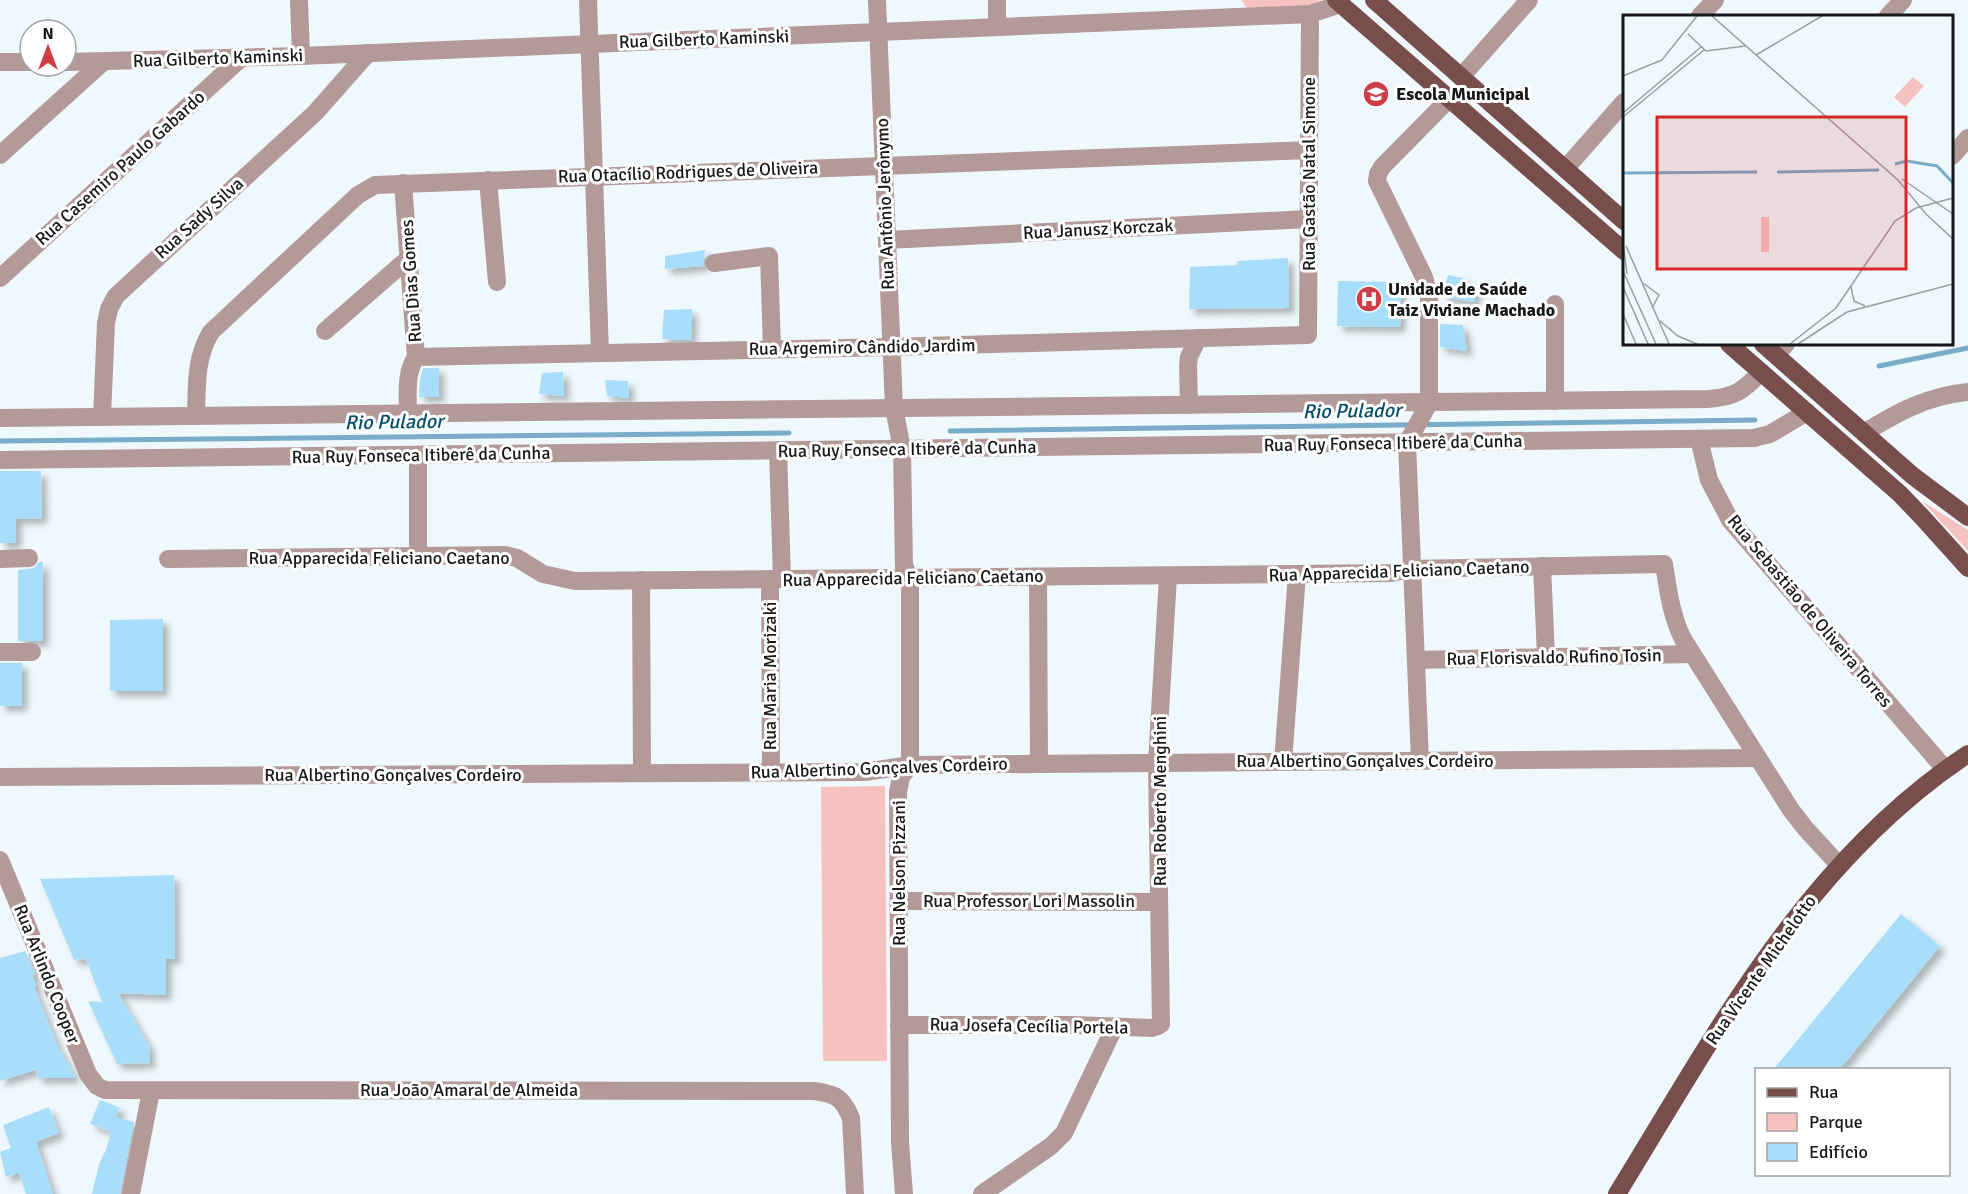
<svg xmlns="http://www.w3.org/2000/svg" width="1968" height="1194" viewBox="0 0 1968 1194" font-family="Signika,sans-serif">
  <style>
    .green { fill: #f6c2c0 }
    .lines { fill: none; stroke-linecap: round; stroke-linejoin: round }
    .stream { stroke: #79acc8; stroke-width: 5 }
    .building { fill: #a9defb; filter: url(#shadow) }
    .minor { stroke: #b39a99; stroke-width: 18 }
    .major { stroke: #784e4d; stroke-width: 18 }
    .labels { text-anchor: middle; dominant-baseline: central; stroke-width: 6; stroke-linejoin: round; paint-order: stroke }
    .street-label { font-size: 18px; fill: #16181a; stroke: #fff }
    .poi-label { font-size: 18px; font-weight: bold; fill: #16181a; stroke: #fff; text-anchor: start }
    .water-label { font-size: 20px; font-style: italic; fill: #044c68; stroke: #fff }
    .inset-river { fill: none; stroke: #79acc8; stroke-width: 3 }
    .inset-road { fill: none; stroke: #989ea2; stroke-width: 1.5 }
    .view { fill: #d62828; fill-opacity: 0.15; stroke: #d62828; stroke-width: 3 }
    .inset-edge { fill: none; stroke: #16181a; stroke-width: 3 }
  </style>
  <defs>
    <filter id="shadow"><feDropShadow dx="5.5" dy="5.5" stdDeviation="3" flood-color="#0004"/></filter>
  </defs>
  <rect width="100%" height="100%" fill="#eff8fd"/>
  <g class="green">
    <path d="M1241,0H1319L1326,6L1248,9Z"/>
    <path d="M1922,501L1968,530V551Z"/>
    <path d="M885,786L887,1061H823L821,787Z"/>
  </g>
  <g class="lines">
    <g class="stream">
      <path d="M1879,366L1968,348"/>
      <path d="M950,431L1755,420"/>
      <path d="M0,441L789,433"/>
    </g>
  </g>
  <g class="building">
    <path d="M705,250L703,266L665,269V256Z"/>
    <path d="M1288,258L1289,308L1189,309L1190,267L1237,265V261Z"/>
    <path d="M1448,275L1467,279V285L1478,284L1474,302L1442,297Z"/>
    <path d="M1338,281L1401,282L1400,327L1337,326Z"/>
    <path d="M692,309L691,340L662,339L664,310Z"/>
    <path d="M1440,324L1463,325L1467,351L1440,347Z"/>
    <path d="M423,368H439V397H419L420,379Z"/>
    <path d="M563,372L564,396L539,394L542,373Z"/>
    <path d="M605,380L628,381L629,398L607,396Z"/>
    <path d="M0,471H41L42,518L16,519V543H0Z"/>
    <path d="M39,562H43V641H18V570L34,568Z"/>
    <path d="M163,619V691H110V620Z"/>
    <rect x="0" y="663" width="22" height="43"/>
    <path d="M174,875L175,959H166V995L118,993L149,1046L150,1063L117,1064L88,1001L102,1002L86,959L74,960L40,879Z"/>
    <path d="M1901,914L1940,946L1839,1070H1773Z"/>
    <path d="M25,951L35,974L32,975L36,986L34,987L58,1047L76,1078H38L35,1070L0,1081V958Z"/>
    <path d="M100,1100L120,1108L116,1117L134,1122L120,1194H92L99,1164L106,1150L111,1132L90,1124Z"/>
    <path d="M49,1107L59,1133L36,1142L53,1194H26L19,1173L6,1177L0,1152L11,1148L3,1125Z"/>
  </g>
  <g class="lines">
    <g class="minor">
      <path d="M299,0L301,56"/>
      <path d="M588,0L600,353"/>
      <path d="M877,0L894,408L902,449L904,566L910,578V765L901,777L898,792L900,1142L904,1194"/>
      <path d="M997,0V27"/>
      <path d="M1700,16L1715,0"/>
      <path d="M1888,16L1903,0"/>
      <path d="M0,62H30"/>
      <path d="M66,62L301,56L1310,14L1341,4"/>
      <path d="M1461,77L1529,0"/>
      <path d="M0,155L103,62"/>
      <path d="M1952,156L1968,138"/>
      <path d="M1565,169L1624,102"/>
      <path d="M488,180L497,282"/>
      <path d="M403,183L416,357C405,374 408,394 408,414"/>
      <path d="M887,240L1309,219"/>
      <path d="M714,263L769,256L772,349"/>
      <path d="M0,278L241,58"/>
      <path d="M1555,304V401"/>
      <path d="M325,331L409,258"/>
      <path d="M1776,355L1786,344"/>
      <path d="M416,357L891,347L1308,335L1310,14"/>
      <path d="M1189,405L1188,365L1189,357L1198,338"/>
      <path d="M196,416C197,386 195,358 211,332L358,195L375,185L1309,150"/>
      <path d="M102,417L106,323L109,309L116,296L315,113L368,53"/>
      <path d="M0,418L1708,399C1735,397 1743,391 1761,372"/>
      <path d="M1864,433C1898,412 1927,396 1968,392"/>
      <path d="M1699,439L1709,480L1730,520L1945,769"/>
      <path d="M778,450L782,579"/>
      <path d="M418,455V556"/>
      <path d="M0,460L1754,438L1770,434L1807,412"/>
      <path d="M0,559L29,558"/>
      <path d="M168,559L505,555L517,558L543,574L575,581L1391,573L1412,569L1664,564C1668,589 1671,615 1683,639L1791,810L1805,828L1839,865"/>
      <path d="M1542,566L1546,657"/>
      <path d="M1038,577L1039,764"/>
      <path d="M770,579L771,772"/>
      <path d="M641,580L642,773"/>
      <path d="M0,652H32"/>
      <path d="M1416,660L1692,654"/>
      <path d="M1420,761L1407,443L1429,403V296L1424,277L1377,181L1378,174L1382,167L1450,98"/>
      <path d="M1283,762L1297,574"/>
      <path d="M0,777L865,772L910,765L1758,758"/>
      <path d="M0,860L88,1074L97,1086L105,1090L814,1091C836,1094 842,1097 851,1118L855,1194"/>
      <path d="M899,901L1159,902"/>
      <path d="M899,1025H1072L1152,1028L1158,1026L1161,1024L1157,763L1168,576"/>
      <path d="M131,1194L151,1091"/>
      <path d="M982,1194L1051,1146L1064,1133L1115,1026"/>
    </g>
    <g class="major">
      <path d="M1336,0L1624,251"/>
      <path d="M1374,0L1624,221"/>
      <path d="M1729,344L1900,494L1923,518L1968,568"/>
      <path d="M1763,344L1913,476L1968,517"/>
      <path d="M1617,1194C1716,1033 1806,861 1968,754"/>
    </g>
  </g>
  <defs>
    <symbol id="school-disc" viewBox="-11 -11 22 22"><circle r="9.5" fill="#ce3e49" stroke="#fff"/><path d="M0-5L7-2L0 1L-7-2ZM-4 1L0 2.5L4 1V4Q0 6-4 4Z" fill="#fff"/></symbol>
    <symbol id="hospital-disc" viewBox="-11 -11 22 22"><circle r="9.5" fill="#ce3e49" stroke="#fff"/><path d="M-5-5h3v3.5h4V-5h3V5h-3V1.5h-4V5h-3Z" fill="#fff"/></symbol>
  </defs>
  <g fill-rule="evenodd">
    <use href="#school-disc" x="1361" y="79" width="30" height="30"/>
    <use href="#hospital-disc" x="1354" y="284" width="30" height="30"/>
  </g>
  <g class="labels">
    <g class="street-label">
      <text transform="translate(704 39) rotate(-2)">Rua Gilberto Kaminski</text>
      <text transform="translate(218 58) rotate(-2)">Rua Gilberto Kaminski</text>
      <text transform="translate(120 168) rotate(-42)">Rua Casemiro Paulo Gabardo</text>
      <text transform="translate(688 172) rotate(-2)">Rua Otacílio Rodrigues de Oliveira</text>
      <text transform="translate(1309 174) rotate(-90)">Rua Gastão Natal Simone</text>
      <text transform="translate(885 204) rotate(-92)">Rua Antônio Jerônymo</text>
      <text transform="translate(199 218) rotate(-42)">Rua Sady Silva</text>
      <text transform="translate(1098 229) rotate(-3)">Rua Janusz Korczak</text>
      <text transform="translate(411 281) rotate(-94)">Rua Dias Gomes</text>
      <text transform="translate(862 347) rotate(-1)">Rua Argemiro Cândido Jardim</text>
      <text transform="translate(1393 443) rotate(-1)">Rua Ruy Fonseca Itiberê da Cunha</text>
      <text transform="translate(907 449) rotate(-1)">Rua Ruy Fonseca Itiberê da Cunha</text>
      <text transform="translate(421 455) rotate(-1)">Rua Ruy Fonseca Itiberê da Cunha</text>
      <text x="379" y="558">Rua Apparecida Feliciano Caetano</text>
      <text transform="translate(1399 571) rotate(-2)">Rua Apparecida Feliciano Caetano</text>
      <text transform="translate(913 578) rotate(-1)">Rua Apparecida Feliciano Caetano</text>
      <text transform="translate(1810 611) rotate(50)">Rua Sebastião de Oliveira Torres</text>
      <text transform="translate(1554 657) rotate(-1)">Rua Florisvaldo Rufino Tosin</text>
      <text transform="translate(770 676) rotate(-90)">Rua Maria Morizaki</text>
      <text x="1365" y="761">Rua Albertino Gonçalves Cordeiro</text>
      <text transform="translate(879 768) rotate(-2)">Rua Albertino Gonçalves Cordeiro</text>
      <text x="393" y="775">Rua Albertino Gonçalves Cordeiro</text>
      <text transform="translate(1160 801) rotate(-90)">Rua Roberto Menghini</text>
      <text transform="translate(899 873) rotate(-90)">Rua Nelson Pizzani</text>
      <text x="1029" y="901">Rua Professor Lori Massolin</text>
      <text transform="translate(1761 970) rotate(-55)">Rua Vicente Michelotto</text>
      <text transform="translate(47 974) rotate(68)">Rua Arlindo Cooper</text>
      <text transform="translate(1029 1026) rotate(1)">Rua Josefa Cecília Portela</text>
      <text x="469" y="1090">Rua João Amaral de Almeida</text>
    </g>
    <g class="poi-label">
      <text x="1396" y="94">Escola Municipal</text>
      <text x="1388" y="289">Unidade de Saúde<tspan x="1388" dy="21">Taiz Viviane Machado</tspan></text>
    </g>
    <g class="water-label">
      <text transform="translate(1352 411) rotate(-1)">Rio Pulador</text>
      <text transform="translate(394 422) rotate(-1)">Rio Pulador</text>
    </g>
  </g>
  <g transform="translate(1623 15)">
    <rect width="330" height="330" fill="#eff8fd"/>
    <path d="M290,62L301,71L282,92L271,82ZM138,202H146V237H138Z" fill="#f6c2c0"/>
    <path class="inset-river" d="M272,149L284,146L314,151L330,168M154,157L256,155M0,158L134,157"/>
    <path class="inset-road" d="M89,1L275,165L303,199L330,224M65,19L83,36L122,31M133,40L199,1M0,61L39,45L74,1M0,98L78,32M0,102L81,35M279,164L330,199M0,227L4,259M3,231L46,329M0,256L33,329M20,268L36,280L29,293M0,272L25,329M228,272L231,286L242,291M0,299L13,329M37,306L55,321L74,329M167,329L213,293L272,206L293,193L330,183M175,329L224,297L330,269"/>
    <path class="view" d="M34,102H283V254H34Z"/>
    <rect width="330" height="330" class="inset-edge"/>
  </g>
  <rect x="1755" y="1068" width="195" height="108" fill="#ffffff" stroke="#a2a3a3" stroke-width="1.5"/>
  <rect x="1767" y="1088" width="30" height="9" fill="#784e4d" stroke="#a2a3a3" stroke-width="1.5"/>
  <text x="1809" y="1098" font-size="18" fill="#16181a">Rua</text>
  <rect x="1767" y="1113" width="30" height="18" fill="#f6c2c0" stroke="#a2a3a3" stroke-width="1.5"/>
  <text x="1809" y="1128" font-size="18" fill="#16181a">Parque</text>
  <rect x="1767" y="1143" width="30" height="18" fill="#a9defb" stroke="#a2a3a3" stroke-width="1.5"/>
  <text x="1809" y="1158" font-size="18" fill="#16181a">Edifício</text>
  <g transform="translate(48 48)"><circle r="28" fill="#ffffff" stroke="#a2a3a3" stroke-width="1.5"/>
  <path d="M0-4.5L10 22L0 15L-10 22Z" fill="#ce3e49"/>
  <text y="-9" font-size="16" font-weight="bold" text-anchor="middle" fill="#16181a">N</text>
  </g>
</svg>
